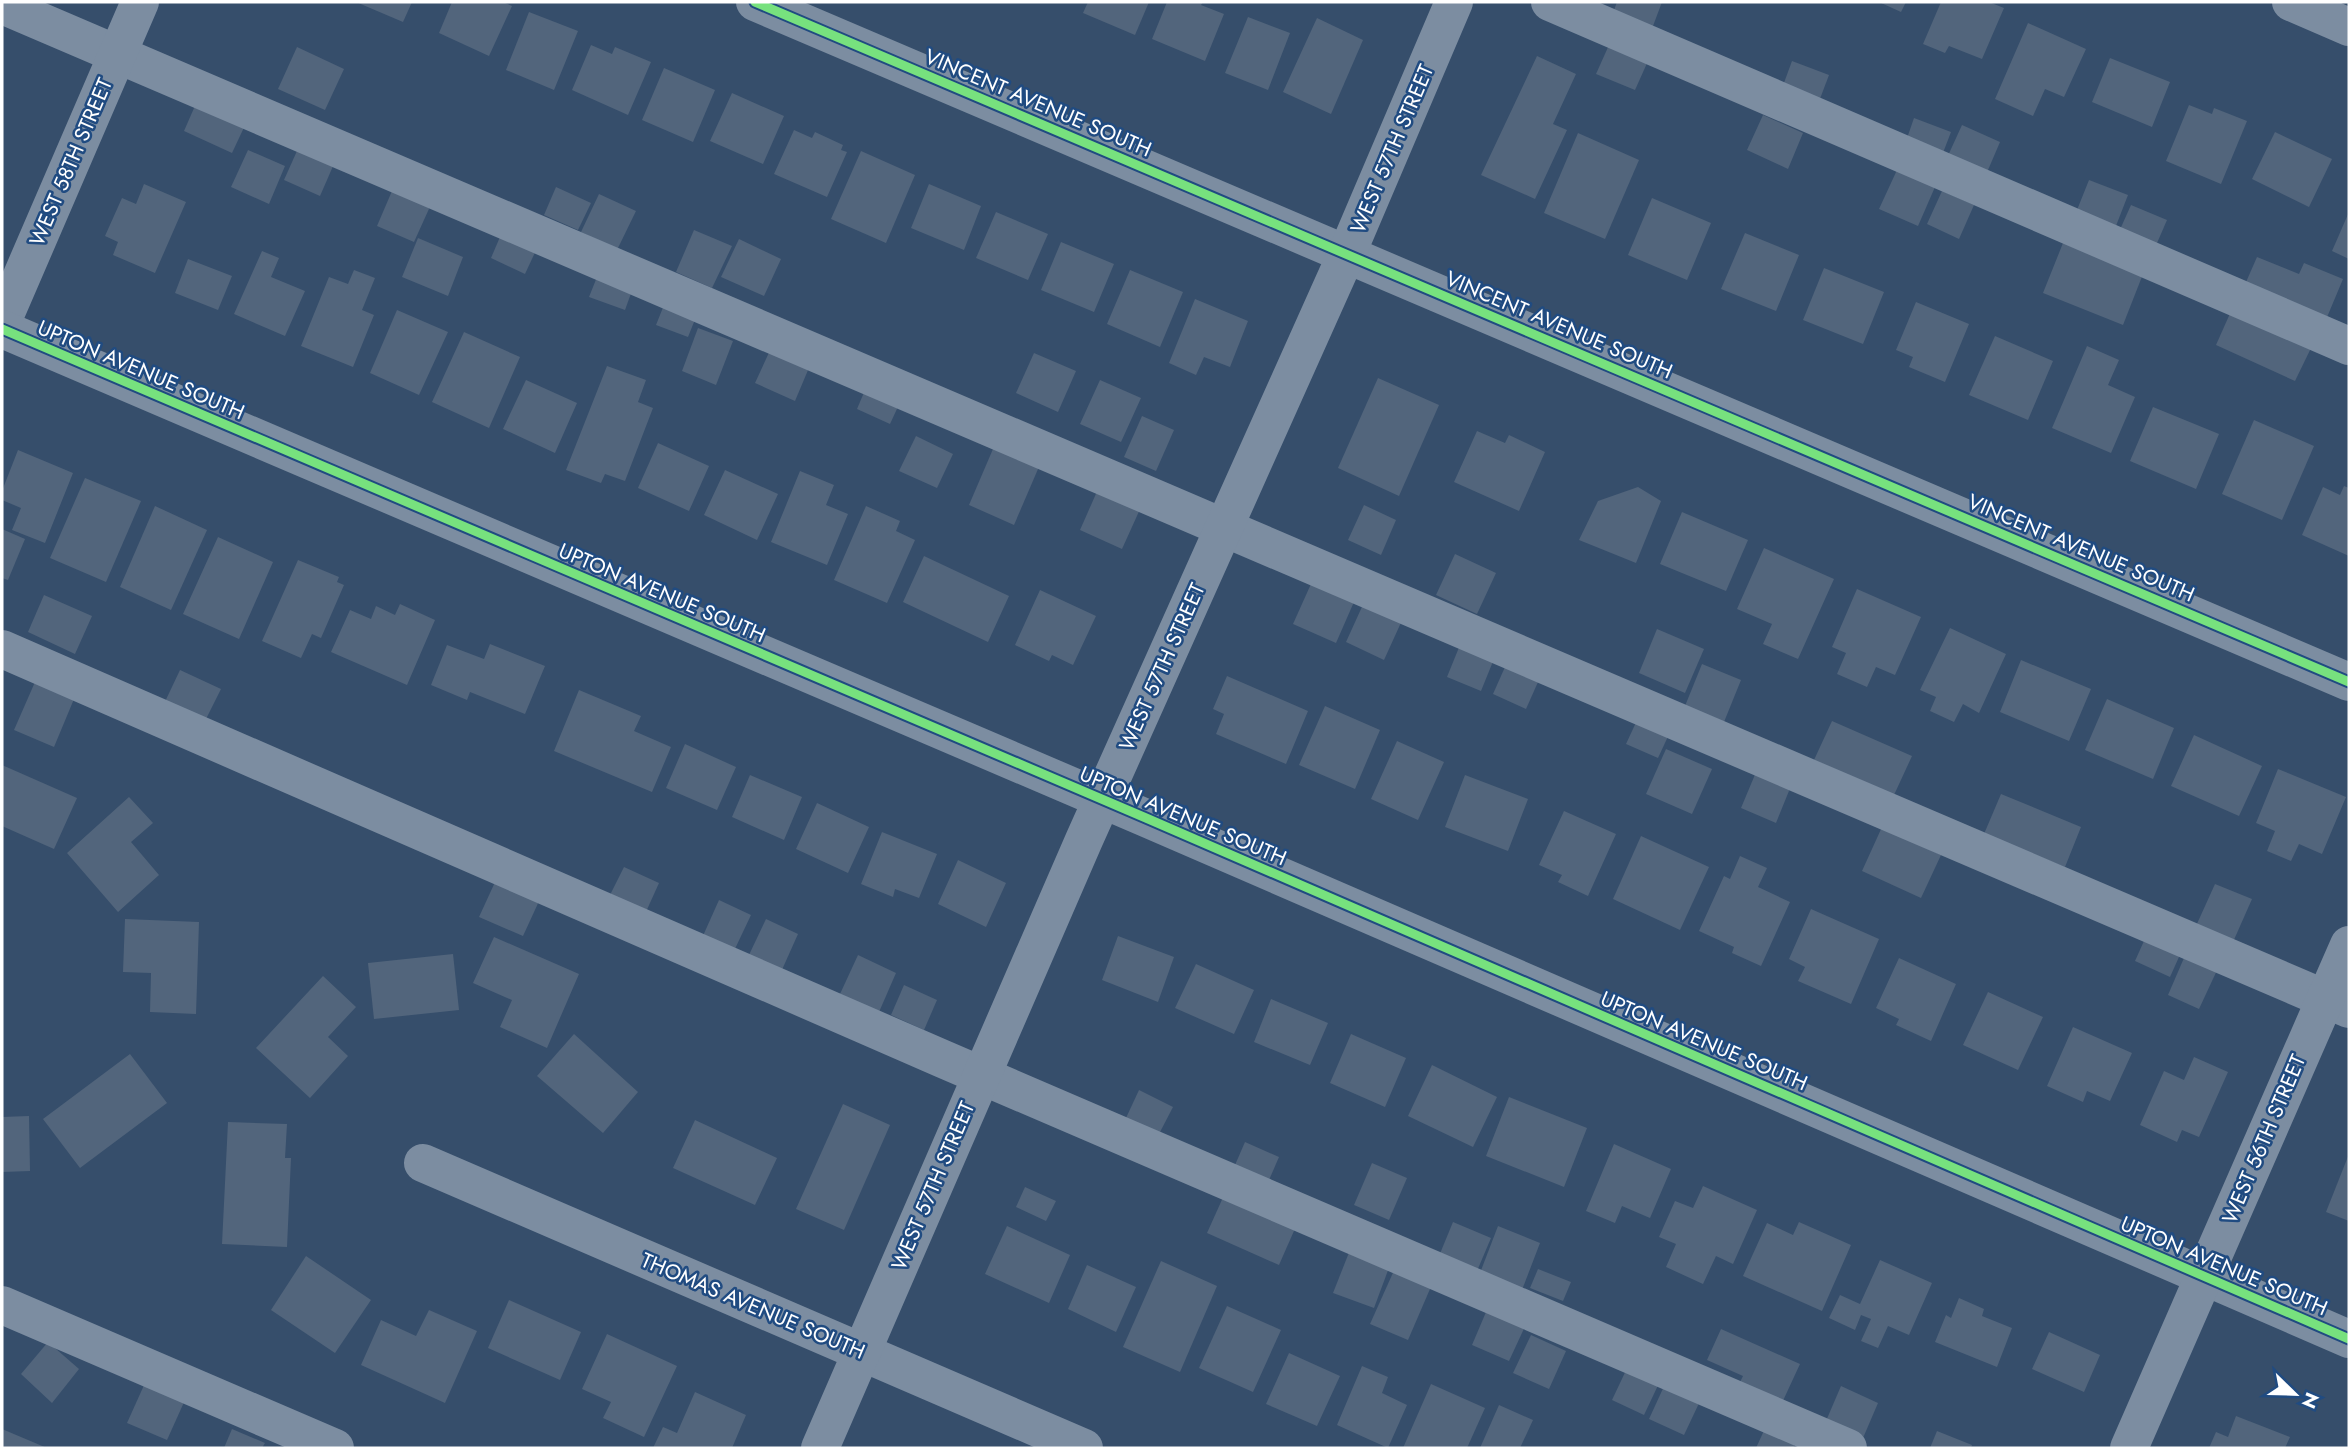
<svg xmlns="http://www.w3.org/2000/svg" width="2351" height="1450" viewBox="0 0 2351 1450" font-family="Jost,sans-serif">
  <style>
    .building { fill: #52657c }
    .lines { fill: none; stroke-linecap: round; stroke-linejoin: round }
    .minor { stroke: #7c8da1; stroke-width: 38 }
    .cycleway-casing { stroke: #204b81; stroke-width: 13 }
    .cycleway { stroke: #77e17e; stroke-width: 9 }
    .labels { text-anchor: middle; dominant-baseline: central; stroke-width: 5; stroke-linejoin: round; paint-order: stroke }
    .street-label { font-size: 21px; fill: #fff; stroke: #204b81 }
  </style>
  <rect width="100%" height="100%" fill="#364e6b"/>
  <g class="building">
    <path d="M356,2H412L403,22Z"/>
    <path d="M452,2H503L512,6L489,56L439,33Z"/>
    <path d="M1088,2H1149L1135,35L1083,13Z"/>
    <path d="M1167,2H1203L1201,5L1224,14L1205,61L1152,39Z"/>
    <path d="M1617,2H1662L1650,34L1611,18Z"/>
    <path d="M1879,2H1906L1901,12Z"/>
    <path d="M1941,2H1989L2004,8L1982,59L1949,46L1945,53L1923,44Z"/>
    <path d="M529,12L578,31L554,90L506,70Z"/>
    <path d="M1248,17L1290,33L1268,90L1225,73Z"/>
    <path d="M1317,18L1363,40L1331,114L1283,92Z"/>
    <path d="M2028,23L2086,49L2064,97L2045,89L2033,116L1995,99Z"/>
    <path d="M591,45L612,54L615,47L651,62L628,115L572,90Z"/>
    <path d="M1609,45L1648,61L1635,90L1596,74Z"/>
    <path d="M297,47L344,69L325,110L278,89Z"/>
    <path d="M1537,56L1576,74L1553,124L1567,130L1535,199L1481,175Z"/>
    <path d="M2110,58L2170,82L2152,127L2092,102Z"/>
    <path d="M1792,61L1829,75L1818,104L1781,91Z"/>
    <path d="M664,68L715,90L693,142L642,120Z"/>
    <path d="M732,93L784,116L763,164L710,141Z"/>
    <path d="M198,99L247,121L232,153L184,131Z"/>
    <path d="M2189,105L2212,114L2214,108L2247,121L2221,184L2166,161Z"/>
    <path d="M1763,115L1803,133L1788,169L1747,150Z"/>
    <path d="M1914,118L1951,132L1941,158L1905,144Z"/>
    <path d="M1962,125L2000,142L1985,177L1946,160Z"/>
    <path d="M794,130L812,138L815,132L843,145L841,150L847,152L827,197L774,174Z"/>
    <path d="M2275,132L2332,159L2309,207L2252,179Z"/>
    <path d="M1578,133L1639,160L1605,239L1544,213Z"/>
    <path d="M301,142L337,157L320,196L284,180Z"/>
    <path d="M248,150L285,166L269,204L231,187Z"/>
    <path d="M861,151L915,175L886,243L831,219Z"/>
    <path d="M1897,170L1935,187L1918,226L1879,209Z"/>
    <path d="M2089,180L2128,195L2114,231L2075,215Z"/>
    <path d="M144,184L186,202L155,273L113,255L118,242L105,236L122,198L136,204Z"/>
    <path d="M395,184L433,200L414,242L377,226Z"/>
    <path d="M929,184L981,206L964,250L911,228Z"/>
    <path d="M556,187L591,203L578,230L544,215Z"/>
    <path d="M1942,191L1974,205L1959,239L1927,224Z"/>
    <path d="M599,194L636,211L617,250L581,232Z"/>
    <path d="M1652,198L1711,223L1687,280L1628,255Z"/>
    <path d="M2131,205L2167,220L2154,250L2118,234Z"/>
    <path d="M996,212L1048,234L1028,280L976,258Z"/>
    <path d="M2349,212V259L2332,251Z"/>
    <path d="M503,230L538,246L525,274L491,258Z"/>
    <path d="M694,230L732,246L712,288L676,272Z"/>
    <path d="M1745,233L1799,255L1776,311L1721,289Z"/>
    <path d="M418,238L463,257L448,296L402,277Z"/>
    <path d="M739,239L781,259L764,296L721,277Z"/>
    <path d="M1061,242L1114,264L1094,312L1041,290Z"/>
    <path d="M2063,243L2143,274L2123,325L2043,293Z"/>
    <path d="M262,251L279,258L271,277L305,291L285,336L234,314Z"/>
    <path d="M2257,257L2299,274L2304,263L2343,279L2325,322L2243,289Z"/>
    <path d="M188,259L232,276L218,310L175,293Z"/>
    <path d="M1824,268L1884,292L1863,344L1803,320Z"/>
    <path d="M354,270L375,278L362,310L374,315L353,367L301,346L329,277L348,284Z"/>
    <path d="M1130,270L1183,292L1160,347L1107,324Z"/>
    <path d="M599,272L634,285L625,310L589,297Z"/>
    <path d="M1195,299L1248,321L1230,367L1204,357L1196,375L1169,363Z"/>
    <path d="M666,300L698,312L688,337L656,325Z"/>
    <path d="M1916,302L1969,324L1945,382L1909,367L1913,357L1896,350Z"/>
    <path d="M2232,309L2312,346L2295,381L2216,345Z"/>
    <path d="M397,310L448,332L419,395L370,373Z"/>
    <path d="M698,328L733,341L716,385L682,371Z"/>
    <path d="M464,332L520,357L489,428L432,402Z"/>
    <path d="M1995,336L2053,361L2028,420L1969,395Z"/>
    <path d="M772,346L811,363L795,401L755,383Z"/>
    <path d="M2087,346L2119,360L2108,385L2135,397L2111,453L2052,428Z"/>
    <path d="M1034,353L1076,371L1058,412L1016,393Z"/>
    <path d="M607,366L646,380L638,402L653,408L625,481L605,474L601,483L566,470Z"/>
    <path d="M1378,378L1439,405L1399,496L1338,468Z"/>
    <path d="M526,380L577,403L555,453L503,429Z"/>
    <path d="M1100,380L1141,398L1121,442L1080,424Z"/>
    <path d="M868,383L902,398L890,424L857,409Z"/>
    <path d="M2153,407L2219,434L2196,489L2130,461Z"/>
    <path d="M1142,416L1174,430L1156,471L1124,457Z"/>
    <path d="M2254,420L2314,446L2282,520L2222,494Z"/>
    <path d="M1477,431L1505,443L1509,435L1545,452L1519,511L1454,482Z"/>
    <path d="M916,436L953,454L937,488L899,471Z"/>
    <path d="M996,442L1041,462L1014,525L969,505Z"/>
    <path d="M658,443L709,466L689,511L638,488Z"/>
    <path d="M18,450L73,473L45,543L12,530L21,508L2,500V491Z"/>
    <path d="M725,470L778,494L757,540L704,515Z"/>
    <path d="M800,471L834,485L826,505L848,514L827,565L771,542Z"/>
    <path d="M85,478L141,501L106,582L50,558Z"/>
    <path d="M2344,486L2349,488V556L2302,535L2323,487L2340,495Z"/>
    <path d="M1099,487L1141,507L1122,549L1080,530Z"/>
    <path d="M1638,487L1661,501L1636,563L1579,540L1598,501Z"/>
    <path d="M1364,505L1396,520L1381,555L1348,540Z"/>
    <path d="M155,506L207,530L171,610L120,587Z"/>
    <path d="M866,506L900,521L896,531L915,540L887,603L834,580Z"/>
    <path d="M1682,512L1748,540L1726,591L1660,564Z"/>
    <path d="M2,529L25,539L8,580L2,578Z"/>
    <path d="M218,537L273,562L239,639L183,614Z"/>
    <path d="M1764,548L1834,579L1798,659L1763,644L1772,624L1737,609Z"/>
    <path d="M1455,554L1496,573L1477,614L1436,595Z"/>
    <path d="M924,556L1009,596L988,642L903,602Z"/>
    <path d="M298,560L339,577L337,582L344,585L321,638L312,634L301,658L262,641Z"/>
    <path d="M1315,575L1357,595L1336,643L1293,624Z"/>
    <path d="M1857,589L1921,617L1895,675L1876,667L1867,687L1837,674L1846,653L1832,647Z"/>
    <path d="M1040,590L1096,616L1073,665L1052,655L1049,661L1015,645Z"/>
    <path d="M44,595L92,616L75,654L28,632Z"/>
    <path d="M1366,598L1404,616L1384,660L1346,642Z"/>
    <path d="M400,604L435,620L407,685L331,652L350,610L371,619L376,606L395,615Z"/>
    <path d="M1950,628L2006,654L1979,713L1963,704L1954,722L1930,711L1936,697L1920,690Z"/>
    <path d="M1657,629L1704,649L1685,693L1639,673Z"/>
    <path d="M1462,640L1496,654L1481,691L1447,677Z"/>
    <path d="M490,644L545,666L525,714L470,692L467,700L431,685L447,645L484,659Z"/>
    <path d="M1509,658L1542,673L1526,709L1493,694Z"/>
    <path d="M2021,660L2091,689L2069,741L2000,712Z"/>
    <path d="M1702,664L1741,680L1724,722L1685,706Z"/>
    <path d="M180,670L221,689L202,727L162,708Z"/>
    <path d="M1227,676L1308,711L1286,764L1216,734L1224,714L1213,709Z"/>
    <path d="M35,682L74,699L54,747L14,730Z"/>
    <path d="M579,690L641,716L634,731L671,747L652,792L554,751Z"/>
    <path d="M2107,699L2174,728L2153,779L2085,750Z"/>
    <path d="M1325,706L1380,730L1355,789L1299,765Z"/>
    <path d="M1639,716L1671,730L1658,758L1626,744Z"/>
    <path d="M1832,721L1912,756L1894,795L1814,760Z"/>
    <path d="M2194,735L2262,766L2239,816L2171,786Z"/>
    <path d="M1397,741L1444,762L1418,820L1371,799Z"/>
    <path d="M685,744L736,767L717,810L666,788Z"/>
    <path d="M1666,749L1712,769L1692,814L1646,794Z"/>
    <path d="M2,765L77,798L54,849L2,826Z"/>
    <path d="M1759,765L1793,781L1776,823L1741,808Z"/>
    <path d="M2278,769L2346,797L2322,854L2299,844L2291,861L2267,851L2275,831L2256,823Z"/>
    <path d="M750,775L802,797L784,840L732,817Z"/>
    <path d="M1465,775L1528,799L1508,851L1445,827Z"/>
    <path d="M2001,794L2081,827L2065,867L1984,834Z"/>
    <path d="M129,797L153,823L131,842L159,875L118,912L67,853Z"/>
    <path d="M817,803L869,827L848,873L796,849Z"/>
    <path d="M1564,811L1616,834L1588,896L1558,882L1562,875L1539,865Z"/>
    <path d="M1882,827L1941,855L1921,898L1862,871Z"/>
    <path d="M882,832L937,854L919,898L895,889L893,897L861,884Z"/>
    <path d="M1641,836L1709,867L1680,930L1613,899Z"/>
    <path d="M1740,856L1767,868L1758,887L1790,902L1761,966L1732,953L1734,947L1699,931L1724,876L1730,879Z"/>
    <path d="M958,860L1006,883L986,927L938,904Z"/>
    <path d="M624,867L659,883L645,914L609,897Z"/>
    <path d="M496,880L540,899L523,936L479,917Z"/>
    <path d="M2215,884L2252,899L2233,942L2196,926Z"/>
    <path d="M719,900L751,915L733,953L702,938Z"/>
    <path d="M1811,909L1879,939L1851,1004L1798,981L1805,967L1789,959Z"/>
    <path d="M125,919L199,922L196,1014L150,1012L151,973L123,972Z"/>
    <path d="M766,919L798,934L781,972L748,957Z"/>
    <path d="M2148,932L2183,948L2170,977L2135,961Z"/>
    <path d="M1118,936L1174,957L1158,1002L1102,980Z"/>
    <path d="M494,937L579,974L547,1048L500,1027L512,1000L473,983Z"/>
    <path d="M2187,951L2219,966L2199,1009L2168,995Z"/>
    <path d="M453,954L459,1010L374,1019L368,963Z"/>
    <path d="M858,955L896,973L879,1012L840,994Z"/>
    <path d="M1899,958L1956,984L1931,1041L1896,1025L1899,1019L1876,1008Z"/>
    <path d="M1196,964L1254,990L1234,1034L1175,1008Z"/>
    <path d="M323,976L356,1007L328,1037L348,1056L310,1098L256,1048Z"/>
    <path d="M904,985L937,1000L924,1030L891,1015Z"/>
    <path d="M1988,992L2043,1017L2018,1070L1963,1045Z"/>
    <path d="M1271,999L1328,1023L1310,1065L1254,1042Z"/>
    <path d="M2073,1027L2132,1053L2110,1101L2087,1091L2083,1102L2047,1086Z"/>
    <path d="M574,1034L638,1092L603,1133L537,1076Z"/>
    <path d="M1351,1034L1406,1058L1385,1107L1330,1083Z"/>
    <path d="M130,1054L167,1103L80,1168L43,1119Z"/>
    <path d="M2194,1057L2228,1072L2199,1137L2182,1130L2177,1142L2140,1125L2164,1071L2184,1080Z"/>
    <path d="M1432,1065L1497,1097L1473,1147L1408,1116Z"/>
    <path d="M1139,1090L1173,1107L1159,1134L1126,1118Z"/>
    <path d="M1509,1097L1587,1128L1564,1187L1486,1156Z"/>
    <path d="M843,1104L890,1125L844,1230L796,1209Z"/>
    <path d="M29,1116L30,1171L2,1172V1117Z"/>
    <path d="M695,1120L777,1158L755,1205L673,1168Z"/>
    <path d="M228,1122L287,1124L285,1158H291L287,1247L222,1244Z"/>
    <path d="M1245,1142L1279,1157L1269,1180L1235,1165Z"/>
    <path d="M1614,1144L1671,1169L1650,1218L1622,1206L1615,1223L1586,1211Z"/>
    <path d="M2349,1154V1221L2326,1212Z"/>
    <path d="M1372,1163L1407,1178L1389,1220L1354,1205Z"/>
    <path d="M1703,1186L1757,1210L1733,1264L1716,1256L1703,1284L1666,1267L1676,1244L1659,1237L1675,1201L1693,1208Z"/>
    <path d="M1025,1187L1056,1201L1046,1221L1016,1207Z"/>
    <path d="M1225,1193L1297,1224L1279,1265L1207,1233Z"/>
    <path d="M1453,1222L1491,1238L1477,1271L1439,1256Z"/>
    <path d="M1799,1222L1851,1245L1822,1311L1743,1276L1767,1223L1793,1235Z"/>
    <path d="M1007,1226L1070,1255L1049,1303L985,1274Z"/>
    <path d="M1498,1226L1540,1243L1522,1290L1480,1273Z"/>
    <path d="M1350,1250L1390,1265L1374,1308L1333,1293Z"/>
    <path d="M306,1256L371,1300L335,1353L271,1310Z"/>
    <path d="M1880,1260L1932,1283L1909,1335L1888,1326L1878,1348L1861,1341L1871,1319L1861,1315L1855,1330L1829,1318L1840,1295L1860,1304Z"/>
    <path d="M1161,1261L1217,1286L1180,1372L1123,1347Z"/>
    <path d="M1087,1265L1136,1287L1116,1332L1068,1309Z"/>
    <path d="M1396,1266L1433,1282L1408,1340L1370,1324Z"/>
    <path d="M1538,1269L1571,1282L1563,1301L1530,1288Z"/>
    <path d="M1959,1298L1984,1309L1982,1316L2012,1328L1997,1367L1935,1342L1946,1315L1951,1318Z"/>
    <path d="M509,1300L581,1332L560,1380L488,1348Z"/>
    <path d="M1489,1305L1527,1322L1509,1361L1472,1345Z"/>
    <path d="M1227,1306L1281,1330L1253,1392L1199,1368Z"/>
    <path d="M429,1310L477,1331L445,1403L361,1365L381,1320L416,1336Z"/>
    <path d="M1721,1329L1800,1364L1781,1405L1738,1386L1743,1376L1707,1360Z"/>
    <path d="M2049,1332L2100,1355L2084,1392L2032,1369Z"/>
    <path d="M607,1334L677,1366L644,1437L603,1418L611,1402L582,1389Z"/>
    <path d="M1531,1335L1566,1351L1549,1389L1513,1373Z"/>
    <path d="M48,1342L79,1369L52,1403L21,1374Z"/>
    <path d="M1289,1353L1340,1376L1317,1426L1266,1404Z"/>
    <path d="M1629,1364L1661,1379L1644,1415L1612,1400Z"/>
    <path d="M1362,1366L1388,1377L1382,1393L1407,1405L1388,1448L1337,1425Z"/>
    <path d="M1666,1382L1701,1399L1684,1435L1649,1419Z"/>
    <path d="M145,1383L185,1400L167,1440L127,1423Z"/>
    <path d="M1431,1384L1485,1408L1467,1448H1403Z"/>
    <path d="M1841,1386L1878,1403L1863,1438L1826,1421Z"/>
    <path d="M695,1392L746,1415L732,1448H653L663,1427L677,1433Z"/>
    <path d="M1499,1405L1533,1420L1520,1448H1480Z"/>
    <path d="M2236,1416L2290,1437L2285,1448H2209L2216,1432L2228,1437Z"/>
    <path d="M1767,1424L1798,1438L1793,1448H1756Z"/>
    <path d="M2,1429L47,1448H2Z"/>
    <path d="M232,1429L265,1443L262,1448H224Z"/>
    <path d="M1937,1431L1972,1445L1971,1448H1930Z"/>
  </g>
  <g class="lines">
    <g class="minor">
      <path d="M755,2L2349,682"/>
      <path d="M1550,2L2349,346"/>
      <path d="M2291,2L2349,27"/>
      <path d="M2,5L2349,1009"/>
      <path d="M2,322L140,2"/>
      <path d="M2,329L1146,818L2349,1339"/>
      <path d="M2,649L943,1059L1848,1448"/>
      <path d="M423,1163L1084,1448"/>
      <path d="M2,1305L335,1448"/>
      <path d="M820,1448L1084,840L1347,253L1454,2"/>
      <path d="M2129,1448L2349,945"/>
    </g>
    <defs>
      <g id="cycleway">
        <path d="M755,2L2349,682"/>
        <path d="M2,329L1146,818L2349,1339"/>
      </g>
    </defs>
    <use href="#cycleway" class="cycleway-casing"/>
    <use href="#cycleway" class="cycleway"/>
  </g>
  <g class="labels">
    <g class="street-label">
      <text transform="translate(1038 103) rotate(23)">VINCENT AVENUE SOUTH</text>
      <text transform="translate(1392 149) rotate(-67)">WEST 57TH STREET</text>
      <text transform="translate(71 162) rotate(-67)">WEST 58TH STREET</text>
      <text transform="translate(1559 325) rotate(23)">VINCENT AVENUE SOUTH</text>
      <text transform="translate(141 370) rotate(23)">UPTON AVENUE SOUTH</text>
      <text transform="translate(2081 548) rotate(23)">VINCENT AVENUE SOUTH</text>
      <text transform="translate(662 593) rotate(23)">UPTON AVENUE SOUTH</text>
      <text transform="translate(1162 667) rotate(-66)">WEST 57TH STREET</text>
      <text transform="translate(1183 816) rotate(23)">UPTON AVENUE SOUTH</text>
      <text transform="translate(1704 1041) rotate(23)">UPTON AVENUE SOUTH</text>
      <text transform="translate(2264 1139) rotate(-67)">WEST 56TH STREET</text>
      <text transform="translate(933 1186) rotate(-67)">WEST 57TH STREET</text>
      <text transform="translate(2224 1266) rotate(23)">UPTON AVENUE SOUTH</text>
      <text transform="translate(753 1306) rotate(23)">THOMAS AVENUE SOUTH</text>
    </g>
  </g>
  <rect width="2351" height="1450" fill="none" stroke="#ffffff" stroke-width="7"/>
  <g transform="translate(2295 1394) rotate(113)" stroke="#204b81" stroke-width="5" paint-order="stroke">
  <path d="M0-5L12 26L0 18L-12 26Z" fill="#ffffff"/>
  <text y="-10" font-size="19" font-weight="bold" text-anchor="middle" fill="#ffffff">N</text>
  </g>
</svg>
